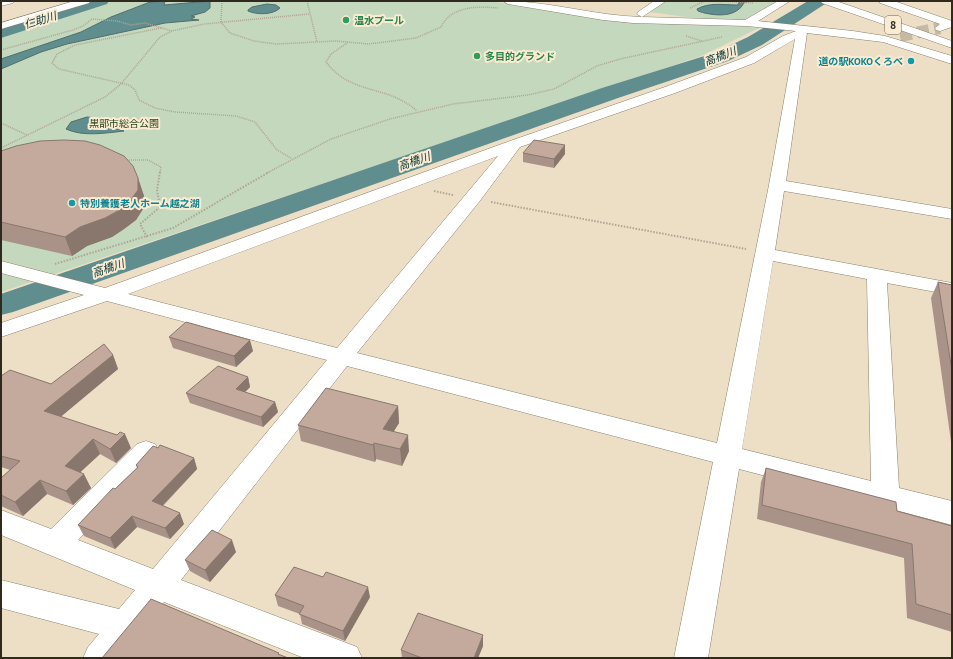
<svg xmlns="http://www.w3.org/2000/svg" width="953" height="659" viewBox="0 0 953 659" font-family="'PT Sans','Noto Sans JP',sans-serif">
  <style>
    .green { fill: #c3d8bd }
    .water { fill: #608d8d; stroke: #516f6c }
    .lines { fill: none; stroke-linecap: round; stroke-linejoin: round }
    .river { fill: #608d8d; fill-rule: evenodd }
    .minor-tunnel { stroke: #c7baa5; stroke-width: 12; stroke-dasharray: 12 5.5; stroke-linecap: butt }
    .minor-casing { stroke: #8d806a; stroke-width: 1 }
    .highway-casing { stroke: #8d806a; stroke-width: 1 }
    .path-far1 { stroke: #b1a592; stroke-width: 1.5; stroke-dasharray: 1 1; stroke-linecap: butt }
    .path { stroke: #b1a592; stroke-width: 2; stroke-dasharray: 1.5 1.5; stroke-linecap: butt }
    .minor { fill: #fff; fill-rule: evenodd }
    .highway { fill: #fff; fill-rule: evenodd }
    .wall { fill: #a99287 }
    .shaded-wall { fill: #89776e }
    .building { fill: #c4aa9d; stroke: #89776e }
    .leisure-dot { fill: #2e9e5b; stroke: #faebd3; stroke-width: 1.5 }
    .culture-dot { fill: #0f9aa8; stroke: #faebd3; stroke-width: 1.5 }
    .labels { text-anchor: middle; dominant-baseline: central; stroke-width: 4; stroke-linejoin: round; paint-order: stroke }
    .far-leisure-label { font-size: 10px; font-weight: bold; fill: #27864d; stroke: #faebd3; text-anchor: start }
    .far-culture-label { font-size: 10px; font-weight: bold; fill: #0d838f; stroke: #faebd3; text-anchor: end }
    .far-park-label { font-size: 10px; fill: #1e3d12; stroke: #faebd3 }
    .far-water-label { font-size: 11px; font-style: italic; fill: #053334; stroke: #faebd3 }
    .shield { fill: #faebd3; stroke: #6c6356; stroke-width: 1 }
    .shield-label { font-size: 11px; font-weight: bold; fill: #2f2920 }
  </style>
  <rect width="100%" height="100%" fill="#eddec6"/>
  <g class="green">
    <path d="M109,1H490L599,19L641,24H727L759,28L701,56L1,292V35Z"/>
    <path d="M665,1H778L743,21L700,19L650,12Z"/>
  </g>
  <g class="water">
    <path d="M165,1L164,5L210,1V8L205,12L191,16L195,17L191,19L199,20L165,23L67,44L41,52L1,69V59L81,32L111,17L150,2Z"/>
    <path d="M738,1H751L745,2C742,5 742,7 739,9C729,18 709,15 698,11L697,9C710,2 723,5 737,5L739,4Z"/>
    <path d="M267,4L276,5L280,8C273,15 257,15 248,11V10L252,7Z"/>
    <path d="M87,117L106,119L109,126L124,131C106,133 83,137 66,129L71,122Z"/>
  </g>
  <g class="lines">
    <g class="river">
      <path d="M84,1H109L107,4L1,38V27Z"/>
      <path d="M808,1H827L825,4L762,45L728,61L618,98L13,312L1,315V294L602,88L714,53L748,37Z"/>
    </g>
    <path class="minor-tunnel" d="M900,36L940,28"/>
    <defs>
      <g id="minor">
        <path d="M1,1H14L13,3L1,6Z"/>
        <path d="M74,1H90L89,3L1,29V23Z"/>
        <path d="M503,1C550,1 595,16 642,17L637,14L638,12L654,1H666L642,17L745,20L778,1H790L758,21L853,31L885,36L952,56V64L883,42L807,33L786,181L952,209V219L784,191L775,250L952,283V295L887,283L899,488L952,501V525L739,469L708,658H674L713,462L347,366L181,580L357,647L362,658H304L164,602L121,658H83L88,647L99,634L1,608V580L119,609L135,590L1,535V510L51,529L137,444L146,441L155,444L159,451L155,458L78,540L153,569L327,360L107,301L1,337V323L84,295L1,273V261L105,288L510,141L665,87L746,57L783,36L796,31L747,26L633,23L603,20L508,4ZM795,39L769,185L717,443L357,353L479,202L520,147L675,93L754,63ZM498,156L337,348L128,294ZM773,261L867,279L871,481L742,449Z"/>
        <path d="M879,1H894L952,21V27L940,31L936,30L935,28L940,24L880,3Z"/>
      </g>
      <path id="highway" d="M821,1H836L952,41V48L822,3Z"/>
    </defs>
    <use href="#minor" class="minor-casing"/>
    <use href="#highway" class="highway-casing"/>
    <g class="path-far1">
      <path d="M222,1L221,22L230,33L254,41L276,44L336,41L369,44L416,38L441,27C451,6 477,6 498,8"/>
      <path d="M307,1L317,42"/>
      <path d="M720,1L753,3"/>
      <path d="M690,8L705,1"/>
      <path d="M161,28L75,45L57,54L52,63L59,69L129,85L135,90L139,100L155,108L175,112L236,116L255,122L277,150L291,158"/>
      <path d="M686,36L702,41"/>
      <path d="M347,43L331,54L326,62C352,96 387,84 417,111"/>
      <path d="M1,50L73,30L83,26L92,19L117,21L131,25L145,23L172,31"/>
      <path d="M1,123L27,135"/>
      <path d="M1,148L105,97L121,84L160,37L172,31L204,24L309,14"/>
      <path d="M125,160H148L161,167L160,173"/>
      <path d="M267,173L331,139L390,119L453,104L528,95L554,89L597,66L620,59L722,37"/>
    </g>
    <g class="path">
      <path d="M434,191L453,195"/>
      <path d="M491,202L746,249"/>
      <path d="M147,237L140,224L160,207L157,190L160,172"/>
      <path d="M55,264L173,228L269,172"/>
    </g>
    <use href="#minor" class="minor"/>
    <use href="#highway" class="highway"/>
  </g>
  <g class="wall">
    <path d="M1,151L138,178L144,196L143,209L136,220L124,229L112,237L87,246L72,256L1,240Z"/>
    <path d="M523,153L565,154L554,168L523,162Z"/>
    <path d="M938,282L952,285V449L931,298Z"/>
    <path d="M169,337L253,351L236,367L173,348Z"/>
    <path d="M113,355L118,369L61,416L131,448L116,463L100,454L80,472L91,488L73,505L47,494L23,516L1,506V478L10,470L1,467V376L51,384Z"/>
    <path d="M248,377L250,387L245,392L275,402L278,412L263,427L190,403L186,393Z"/>
    <path d="M398,406L399,423L394,431L409,451L402,466L376,459L375,462L301,441L298,425Z"/>
    <path d="M194,458L197,469L163,506L184,524L170,539L137,527L115,549L84,536L78,525L137,468L136,465Z"/>
    <path d="M766,468L897,511L952,526V632L907,618L904,558L757,519L761,482Z"/>
    <path d="M236,552L210,582L190,571L185,560Z"/>
    <path d="M275,595L370,597L345,641L302,624L300,614L278,606Z"/>
    <path d="M483,646L478,658H402L401,650Z"/>
  </g>
  <g class="shaded-wall">
    <path d="M565,145V154L554,168V159Z"/>
    <path d="M138,178L144,196L143,209L136,220L124,229L112,237L87,246L72,256L65,237Z"/>
    <path d="M250,340L253,351L236,367L234,356Z"/>
    <path d="M113,355L118,369L51,425L44,411Z"/>
    <path d="M248,377L250,387L238,399L236,389Z"/>
    <path d="M275,402L278,412L263,427L261,417Z"/>
    <path d="M398,406L399,423L385,445L383,429Z"/>
    <path d="M125,434L131,448L116,463L110,449Z"/>
    <path d="M408,435L409,451L402,466L400,449Z"/>
    <path d="M93,439L100,454L72,480L65,466Z"/>
    <path d="M374,443L376,459L375,462L373,445Z"/>
    <path d="M194,458L197,469L156,512L152,501Z"/>
    <path d="M84,474L91,488L73,505L66,491Z"/>
    <path d="M40,480L47,494L23,516L15,502Z"/>
    <path d="M180,513L184,524L170,539L165,528Z"/>
    <path d="M132,516L137,527L115,549L110,538Z"/>
    <path d="M232,540L236,552L210,582L205,570Z"/>
    <path d="M368,587L370,597L345,641L343,631Z"/>
    <path d="M483,635V646L478,658H474Z"/>
  </g>
  <g class="building">
    <path d="M64,140L85,141L100,145L124,156L133,166L138,178V190L130,201L118,211L105,218L80,227L65,237L1,222V151L16,146L40,141Z"/>
    <path d="M534,140L565,145L554,159L523,153Z"/>
    <path d="M938,282L952,285V371Z"/>
    <path d="M186,322L250,340L234,356L169,337Z"/>
    <path d="M104,344L113,355L44,411L117,435L120,432L125,434L110,449L93,439L65,466L84,474L66,491L40,480L15,502L1,495V478L20,461L1,456V376L10,370L51,384Z"/>
    <path d="M218,366L248,377L236,389L275,402L261,417L186,393Z"/>
    <path d="M326,388L398,406L383,429L408,435L400,449L374,443L373,445L298,425Z"/>
    <path d="M160,445L194,458L152,501L180,513L165,528L132,516L110,538L78,525L113,488L115,489L138,467L136,465L153,446L158,448Z"/>
    <path d="M766,468L896,502L897,511L952,526V615L916,604L912,544L762,505Z"/>
    <path d="M212,530L232,540L205,570L185,560Z"/>
    <path d="M294,567L323,577L326,572L368,587L343,631L299,614L304,606L275,595Z"/>
    <path d="M151,599L279,653L278,654L288,658H102Z"/>
    <path d="M418,613L483,635L474,658H422L401,650Z"/>
  </g>
  <g class="leisure-dot">
    <circle cx="346" cy="20" r="4"/>
    <circle cx="477" cy="56" r="4"/>
  </g>
  <g class="culture-dot">
    <circle cx="911" cy="61" r="4"/>
    <circle cx="72" cy="203" r="4"/>
  </g>
  <g class="labels">
    <g class="far-leisure-label">
      <text x="354" y="20">温水プール</text>
      <text x="485" y="56">多目的グランド</text>
    </g>
    <g class="far-culture-label">
      <text x="903" y="61">道の駅KOKOくろべ</text>
      <text x="80" y="203" text-anchor="start">特別養護老人ホーム越之湖</text>
    </g>
    <g class="far-park-label">
      <text x="124" y="123">黒部市総合公園</text>
    </g>
    <g class="far-water-label">
      <text transform="translate(40 20) rotate(-17)">仁助川</text>
      <text transform="translate(720 56) rotate(-21)">高橋川</text>
      <text transform="translate(414 161) rotate(-19)">高橋川</text>
      <text transform="translate(108 268) rotate(-19)">高橋川</text>
    </g>
    <rect class="shield" x="885" y="16" width="16" height="18" rx="3"/>
    <g class="shield-label">
      <text x="893" y="25">8</text>
    </g>
  </g>
  <rect width="953" height="659" fill="none" stroke="#2f2920" stroke-width="4"/>
</svg>
